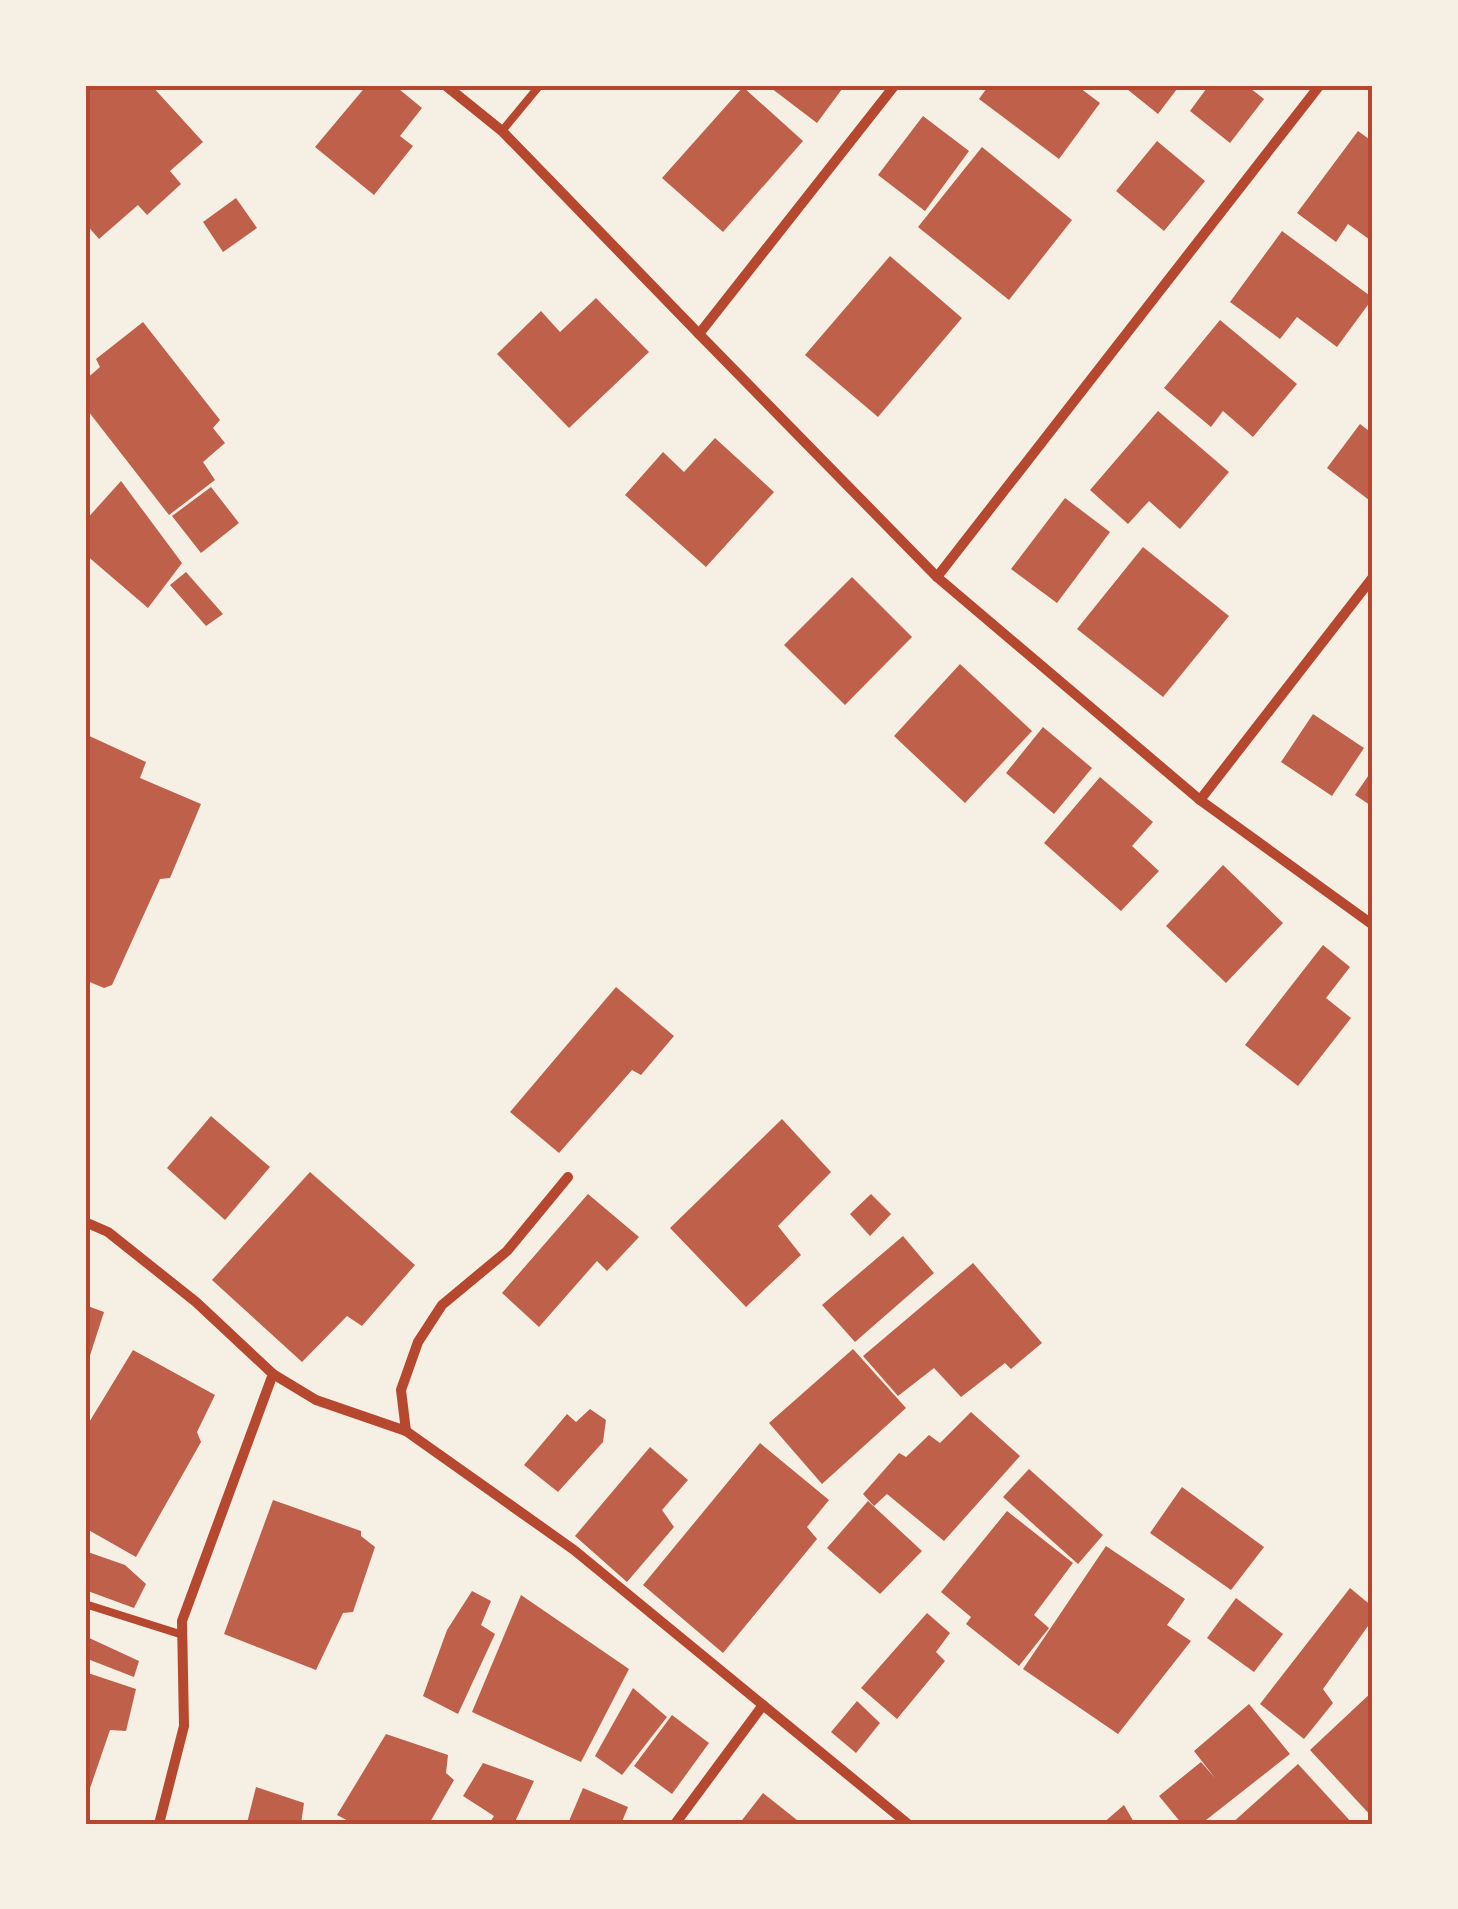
<svg xmlns="http://www.w3.org/2000/svg" width="1458" height="1909" viewBox="0 0 1458 1909" font-family="'Noto Sans',sans-serif">
  <style>
    .building { fill: #bf614a }
    .lines { fill: none; stroke-linecap: round; stroke-linejoin: round }
    .service { stroke: #b5482f; stroke-width: 8 }
    .minor { stroke: #b5482f; stroke-width: 10 }
    .neatline { fill: none; stroke: #b5482f; stroke-width: 4 }
  </style>
  <rect width="100%" height="100%" fill="#f6efe4"/>
  <g class="building">
    <path d="M92,85H151L203,142L170,171L181,184L147,215L138,205L99,239L85,223V91Z"/>
    <path d="M367,85H394L422,108L400,136L413,146L374,195L315,147Z"/>
    <path d="M767,85H845L817,123Z"/>
    <path d="M989,85H1076L1100,103L1059,159L979,99Z"/>
    <path d="M1122,85H1180L1158,114Z"/>
    <path d="M1209,85H1246L1264,99L1230,143L1190,111Z"/>
    <path d="M743,87L803,141L723,232L662,178Z"/>
    <path d="M923,116L969,151L925,211L878,175Z"/>
    <path d="M1358,131L1373,142V242L1348,224L1336,242L1297,213Z"/>
    <path d="M1157,141L1205,181L1164,231L1116,191Z"/>
    <path d="M982,147L1072,220L1009,300L918,227Z"/>
    <path d="M236,198L257,228L223,252L203,222Z"/>
    <path d="M1282,231L1373,298L1337,347L1297,317L1280,339L1230,302Z"/>
    <path d="M890,256L962,318L878,417L805,355Z"/>
    <path d="M596,298L649,352L569,428L497,354L541,311L560,332Z"/>
    <path d="M1220,320L1297,384L1253,437L1223,411L1211,427L1164,388Z"/>
    <path d="M143,322L220,420L213,428L225,443L203,462L215,480L169,515L85,407V380L100,367L96,359Z"/>
    <path d="M1158,411L1229,472L1180,529L1149,501L1128,524L1090,490Z"/>
    <path d="M1360,424L1373,434V503L1327,468Z"/>
    <path d="M715,438L774,492L706,567L625,495L663,452L684,472Z"/>
    <path d="M121,481L182,563L148,608L85,554V521Z"/>
    <path d="M211,487L239,523L201,553L172,516Z"/>
    <path d="M1065,498L1110,532L1057,603L1011,569Z"/>
    <path d="M1143,547L1229,616L1163,697L1077,629Z"/>
    <path d="M186,572L223,614L206,626L170,585Z"/>
    <path d="M852,577L912,637L845,705L784,645Z"/>
    <path d="M960,664L1032,731L965,803L894,736Z"/>
    <path d="M1313,714L1364,748L1332,796L1281,762Z"/>
    <path d="M1043,727L1092,768L1054,814L1006,773Z"/>
    <path d="M85,734L146,762L140,778L201,804L170,878L160,879L112,985L104,988L85,980Z"/>
    <path d="M1373,769V807L1355,795Z"/>
    <path d="M1100,777L1153,822L1132,846L1159,871L1121,911L1044,843Z"/>
    <path d="M1223,865L1283,923L1226,983L1166,926Z"/>
    <path d="M1323,945L1350,967L1326,998L1351,1018L1298,1086L1245,1045Z"/>
    <path d="M616,987L674,1036L641,1075L632,1070L559,1153L510,1112Z"/>
    <path d="M211,1116L270,1167L225,1220L167,1168Z"/>
    <path d="M782,1119L831,1172L778,1226L801,1255L746,1307L670,1228Z"/>
    <path d="M310,1172L415,1265L362,1326L347,1316L302,1362L212,1280Z"/>
    <path d="M588,1194L639,1237L607,1271L597,1261L539,1327L502,1293Z"/>
    <path d="M871,1194L891,1214L870,1236L850,1214Z"/>
    <path d="M903,1236L934,1273L855,1342L822,1305Z"/>
    <path d="M973,1263L1042,1343L1011,1369L1005,1363L961,1397L934,1368L898,1396L863,1356Z"/>
    <path d="M85,1305L104,1312L86,1368H85Z"/>
    <path d="M853,1349L906,1408L822,1484L769,1423Z"/>
    <path d="M133,1350L215,1395L197,1432L201,1442L136,1557L85,1528V1429Z"/>
    <path d="M590,1409L606,1420L603,1442L558,1492L524,1465L567,1414L576,1422Z"/>
    <path d="M971,1412L1020,1456L944,1541L887,1494L874,1506L863,1494L899,1453L906,1457L929,1435L940,1443Z"/>
    <path d="M760,1443L829,1500L807,1527L817,1539L723,1653L643,1585Z"/>
    <path d="M650,1447L688,1480L662,1510L674,1527L627,1582L575,1536Z"/>
    <path d="M1029,1469L1103,1535L1078,1564L1003,1497Z"/>
    <path d="M1182,1487L1264,1547L1231,1590L1150,1533Z"/>
    <path d="M273,1500L361,1531V1536L375,1547L353,1612L343,1613L316,1670L224,1634Z"/>
    <path d="M868,1501L922,1551L880,1594L827,1548Z"/>
    <path d="M1007,1511L1073,1563L1034,1615L1049,1628L1019,1666L966,1624L971,1617L941,1592Z"/>
    <path d="M1106,1546L1185,1599L1167,1625L1191,1641L1118,1734L1023,1669Z"/>
    <path d="M85,1551L125,1565L146,1584L134,1608L85,1590Z"/>
    <path d="M1350,1588L1373,1607V1619L1323,1689L1333,1703L1304,1739L1260,1704Z"/>
    <path d="M472,1591L491,1601L481,1625L495,1634L458,1714L423,1696L447,1630Z"/>
    <path d="M521,1595L629,1669L581,1762L472,1712Z"/>
    <path d="M1236,1598L1283,1634L1254,1672L1207,1638Z"/>
    <path d="M927,1613L950,1633L936,1652L945,1661L897,1719L861,1688Z"/>
    <path d="M85,1636L139,1661L134,1677L85,1658Z"/>
    <path d="M85,1672L136,1689L126,1731L110,1730L86,1800Z"/>
    <path d="M633,1688L667,1717L622,1775L595,1756Z"/>
    <path d="M1373,1691V1818L1310,1750Z"/>
    <path d="M857,1701L880,1723L856,1753L831,1732Z"/>
    <path d="M1249,1704L1290,1754L1201,1824H1182L1159,1796L1201,1762L1215,1778L1194,1751Z"/>
    <path d="M672,1715L709,1743L672,1794L634,1766Z"/>
    <path d="M386,1734L448,1755L446,1773L454,1780L429,1824H354L337,1815Z"/>
    <path d="M483,1763L534,1781L514,1824H489L494,1816L463,1796Z"/>
    <path d="M1298,1764L1353,1824H1231Z"/>
    <path d="M256,1787L304,1803L301,1824L247,1823Z"/>
    <path d="M583,1788L628,1807L621,1824H576L569,1821Z"/>
    <path d="M763,1793L802,1824H739Z"/>
    <path d="M1124,1805L1135,1824H1102Z"/>
  </g>
  <g class="lines">
    <g class="service">
      <path d="M502,131L540,85"/>
      <path d="M85,1604L183,1635"/>
    </g>
    <g class="minor">
      <path d="M445,85L502,131L699,334"/>
      <path d="M895,85L699,334L937,577L1200,800L1373,925"/>
      <path d="M937,577L1320,85"/>
      <path d="M1200,800L1373,577"/>
      <path d="M85,1222L108,1232L196,1302L273,1374L316,1400L406,1431L574,1550L908,1824"/>
      <path d="M406,1431L401,1390L418,1342L442,1305L507,1251L568,1177"/>
      <path d="M159,1824L184,1726L182,1621L273,1374"/>
      <path d="M675,1824L763,1705"/>
    </g>
  </g>
  <rect width="1458" height="1909" fill="none" stroke="#f6efe4" stroke-width="175"/>
  <rect x="88" y="88" width="1282" height="1734" class="neatline"/>
</svg>
